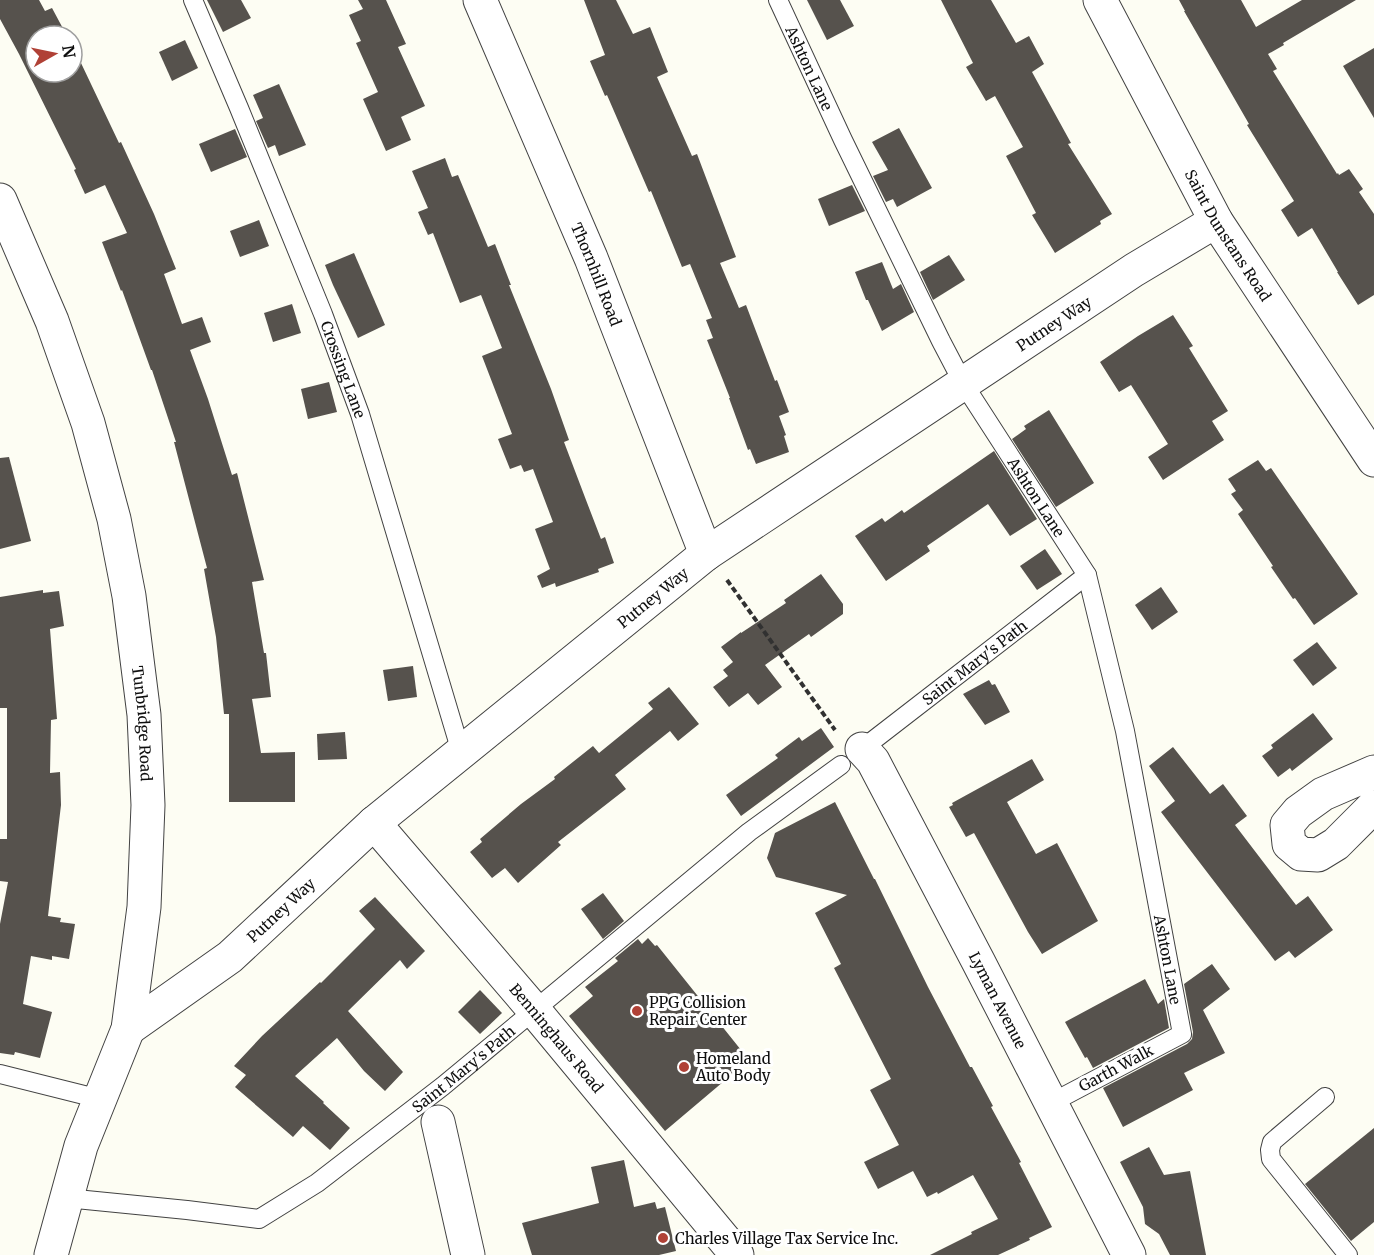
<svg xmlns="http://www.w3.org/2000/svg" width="1374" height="1255" viewBox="0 0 1374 1255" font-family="Merriweather,serif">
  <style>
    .building { fill: #56524d }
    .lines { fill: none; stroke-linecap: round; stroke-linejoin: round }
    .service-casing { stroke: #424242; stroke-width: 20 }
    .minor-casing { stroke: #424242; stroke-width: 35 }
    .path { stroke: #313131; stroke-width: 4; stroke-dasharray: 6 3; stroke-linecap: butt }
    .service { stroke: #fff; stroke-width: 18 }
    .minor { stroke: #fff; stroke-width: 33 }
    .poi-dot { fill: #b04136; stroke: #fff; stroke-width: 2 }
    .labels { text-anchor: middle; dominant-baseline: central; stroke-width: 6; stroke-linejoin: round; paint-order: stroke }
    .street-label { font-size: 15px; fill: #0f0f0f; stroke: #fff }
    .poi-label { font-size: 15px; fill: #0f0f0f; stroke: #fff; text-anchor: start }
  </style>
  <rect width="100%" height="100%" fill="#fdfdf3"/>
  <g class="building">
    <path d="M0,0H39L45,11L52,8L67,36H36V72H72V47L81,63L119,143L121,142L154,214L176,269L164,274L182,324L202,317L211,342L190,350L208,399L232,475L237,473L264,580L252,582L264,653H266L271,697L252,699L261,753L295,752V802H229V714H224L216,637L204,569L207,568L174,442H176L152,370H151L122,290L121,291L102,242L127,233L105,185L85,194L74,170L76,169L19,54L0,19Z"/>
    <path d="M207,0H241L251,18L223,32Z"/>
    <path d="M358,0H386L406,44L398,47L425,106L401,117L411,140L386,151L363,99L378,92L356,43L361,41L349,15L363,9Z"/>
    <path d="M584,0H616L633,34L650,27L668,72L657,77L692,156L697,154L736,257L720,263L739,308L746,305L775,381L777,380L789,412L779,416L786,435L784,436L789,452L756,464L750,449L748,450L729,398H730L707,340L713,338L706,320L712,318L690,264L682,267L651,191L649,192L607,95L605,96L590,61L605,55Z"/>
    <path d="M807,0H840L854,26L827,40Z"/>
    <path d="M941,0H991L1016,43L1029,36L1044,64L1032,72L1071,143L1068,144L1112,214L1100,221L1101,224L1055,253L1032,215L1036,213L1006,156L1023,147L995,96L986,101L966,67L973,63Z"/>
    <path d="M1179,0H1241L1256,27L1302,0H1356L1283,43L1284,45L1268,54L1277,69L1273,71L1337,174L1338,173L1339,175L1349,169L1363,189L1359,192L1374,214V295L1358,305L1337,272H1338L1312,228L1298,237L1281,210L1294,201L1247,125L1249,124L1184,11H1185Z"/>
    <path d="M185,40L198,68L172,81L159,52Z"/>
    <path d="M1374,48V118L1343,66Z"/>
    <path d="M279,84L306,145L279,156L275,145L268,148L256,121L263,118L253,95Z"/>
    <path d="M899,128L932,188L897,207L893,199L886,202L873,176L888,170L872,142Z"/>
    <path d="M235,129L247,157L211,172L199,144Z"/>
    <path d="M445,158L452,177L458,175L488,247L495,244L511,285H509L551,389L569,440L564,442L586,500L601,539L605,537L614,563L598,569L599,572L556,587L555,583L542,588L537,576L550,569L535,529L553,522L533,469L524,472L521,465L510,469L498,439L512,434L482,356L502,348L481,295L460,303L433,233L428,235L418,212L428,208L412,171Z"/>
    <path d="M852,185L865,211L829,226L818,199Z"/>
    <path d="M259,220L269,246L240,257L230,231Z"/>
    <path d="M354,253L385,325L358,338L333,285L325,265Z"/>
    <path d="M949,255L965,280L933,300L920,272Z"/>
    <path d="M882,262L893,289L901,284L914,312L882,331L868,300H866L855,272Z"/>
    <path d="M292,304L301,333L273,342L264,313Z"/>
    <path d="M1173,315L1193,346L1189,348L1228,411L1212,421L1224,440L1163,480L1148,457L1168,444L1131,385L1119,392L1100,362L1138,336Z"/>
    <path d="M329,382L337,412L308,419L301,389Z"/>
    <path d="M1049,410L1094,483L1056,507L1012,439L1026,429L1024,426Z"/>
    <path d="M994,451L1037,519L1010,536L988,504L927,546L930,551L886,581L855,536L882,518L885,522L902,510L904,513Z"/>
    <path d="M9,457L31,541L0,549V458Z"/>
    <path d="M1258,460L1266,471L1271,468L1358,594L1314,625L1295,598L1293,599L1271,567L1273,566L1238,514L1243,510L1231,494L1236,491L1228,479Z"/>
    <path d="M1045,549L1062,574L1037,590L1020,566Z"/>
    <path d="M821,574L843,604V614L811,637L809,634L765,665L782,687L758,705L748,693L729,707L713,687L728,676L723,670L733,662L721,647L741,632V633L786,603L784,600Z"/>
    <path d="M1161,587L1178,612L1152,630L1135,605Z"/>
    <path d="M43,590V593L59,591L64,626L50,629L57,719L51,720L50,773L60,772L61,805L48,916L61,918L60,922L75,924L69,959L52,956V960L31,956L23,1004L52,1012L40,1058L15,1052L14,1055L0,1053V924L8,882L0,881V839H7V708H0V597Z"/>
    <path d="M1317,642L1337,668L1313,686L1293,660Z"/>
    <path d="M413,666L417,697L388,701L383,670Z"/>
    <path d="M989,680L992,685L995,684L1010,712L985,725L963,694Z"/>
    <path d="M669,687L699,724L678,741L670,731L615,775L626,789L558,842L561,845L518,883L505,868L492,878L470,852L482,842L480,839L521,804L555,779L554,777L593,746L599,753L653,709L648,703Z"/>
    <path d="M1313,713L1333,739L1292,771L1290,768L1278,777L1262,756L1273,748L1271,745Z"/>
    <path d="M821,728L834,747L741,816L726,795L778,758L775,755L799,737L802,741Z"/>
    <path d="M345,732L347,759L318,760L317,734Z"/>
    <path d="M1173,747L1210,794L1223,784L1247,816L1235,825L1296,905L1308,896L1333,930L1295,958L1289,951L1275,961L1161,812L1175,801L1149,766Z"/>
    <path d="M1032,759L1044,780L1007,802L1036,854L1057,843L1098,921L1042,954L1028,932L974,833L966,837L949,807L953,805L952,803Z"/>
    <path d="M835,802L874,879H875L928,987L970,1067H972L993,1106L991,1107L1021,1162L1019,1163L1052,1227L1029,1238L1030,1240L998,1255H930L972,1234L971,1232L998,1219L973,1175L938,1194L937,1192L927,1197L913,1171L878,1189L864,1162L899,1145L870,1090L891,1079L834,968L841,964L815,913L847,895L776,877L767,858L775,833Z"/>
    <path d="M603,893L624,921L603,939L581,909Z"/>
    <path d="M375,897L425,951L407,969L400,960L348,1011L403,1072L385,1091L364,1071L337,1038L295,1076L324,1102L323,1103L350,1128L330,1150L303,1126L293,1137L235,1087L246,1075L234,1066L262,1036L320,982L321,983L375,929L359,911Z"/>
    <path d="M648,938L655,946L657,945L749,1060L665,1131L569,1016L593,996L585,987L618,961L615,958L638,939L642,944Z"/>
    <path d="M1212,964L1230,989L1203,1010L1225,1053L1184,1073L1193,1090L1123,1127L1103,1088L1187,1044L1192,1039L1193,1032L1184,984Z"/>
    <path d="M1145,979L1158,1004L1164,999L1169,1028L1093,1068L1087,1057L1085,1058L1065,1022Z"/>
    <path d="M480,990L502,1013L480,1034L458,1012Z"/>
    <path d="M1374,1128V1222L1351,1241L1305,1184Z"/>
    <path d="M1149,1147L1164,1175L1190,1171L1206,1255H1170L1159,1234L1145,1224L1143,1207L1120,1162Z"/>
    <path d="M624,1160L634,1207L655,1202L657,1209L665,1207L676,1251L659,1255H532L522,1223L599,1203L591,1167Z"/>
  </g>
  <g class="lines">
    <defs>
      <g id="service">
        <path id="s1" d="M193,0L239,108L323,314L360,414L461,752"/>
        <path id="s2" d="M778,0L843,140L941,341L963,383L1087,575L1125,731L1182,1034L1051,1103"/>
        <path id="s3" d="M862,749L1087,575"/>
        <path d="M0,1074L100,1099"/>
        <path d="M1325,1097L1272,1142L1270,1150L1271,1159L1348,1255"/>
        <path id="s4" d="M66,1198L187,1210L259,1219L317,1183L443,1086L749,832L841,765"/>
      </g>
      <g id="minor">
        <path id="s5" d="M480,0L591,258L706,554"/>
        <path id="s6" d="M1100,0L1216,221L1374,460"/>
        <path id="s7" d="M0,200L52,321L88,423L114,519L129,596L144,715L148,805L144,907L128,1029L81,1146L51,1255"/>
        <path id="s8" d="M862,749L873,761L978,961L1129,1255"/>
        <path d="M1374,772L1323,794L1298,812L1287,825L1289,844L1301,854L1318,855L1336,844L1374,806"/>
        <path id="s9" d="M374,823L534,1010L737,1255"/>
        <path id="s10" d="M128,1029L230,957L374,823L706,554L1134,270L1216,221"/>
        <path d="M438,1122L468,1255"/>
      </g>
    </defs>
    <use href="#service" class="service-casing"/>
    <use href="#minor" class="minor-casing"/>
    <path class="path" d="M727,580L835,730"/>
    <use href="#service" class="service"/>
    <use href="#minor" class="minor"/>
  </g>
  <g class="poi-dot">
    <circle cx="637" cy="1011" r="6"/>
    <circle cx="684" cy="1067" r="6"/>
    <circle cx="663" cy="1238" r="6"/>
  </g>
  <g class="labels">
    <g class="street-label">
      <text stroke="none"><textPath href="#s2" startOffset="75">Ashton Lane</textPath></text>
      <text stroke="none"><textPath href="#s6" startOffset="268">Saint Dunstans Road</textPath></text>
      <text stroke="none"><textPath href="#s5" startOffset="298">Thornhill Road</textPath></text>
      <text stroke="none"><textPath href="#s10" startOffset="1166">Putney Way</textPath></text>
      <text stroke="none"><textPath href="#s1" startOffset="399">Crossing Lane</textPath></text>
      <text stroke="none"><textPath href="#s2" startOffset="561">Ashton Lane</textPath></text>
      <text stroke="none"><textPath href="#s10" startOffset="680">Putney Way</textPath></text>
      <text stroke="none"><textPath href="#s3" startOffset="142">Saint Mary's Path</textPath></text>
      <text stroke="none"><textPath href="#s7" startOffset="546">Tunbridge Road</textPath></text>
      <text stroke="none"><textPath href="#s10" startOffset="194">Putney Way</textPath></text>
      <text stroke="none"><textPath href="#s2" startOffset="1047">Ashton Lane</textPath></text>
      <text stroke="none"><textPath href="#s8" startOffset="286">Lyman Avenue</textPath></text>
      <text stroke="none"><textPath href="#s9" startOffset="282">Benninghaus Road</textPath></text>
      <text stroke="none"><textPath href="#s4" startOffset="448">Saint Mary's Path</textPath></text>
      <text transform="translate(1116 1068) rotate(-28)">Garth Walk</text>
    </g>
    <g class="poi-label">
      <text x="649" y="1002">PPG Collision<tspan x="649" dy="17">Repair Center</tspan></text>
      <text x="696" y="1058">Homeland<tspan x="696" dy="17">Auto Body</tspan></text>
      <text x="675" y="1238">Charles Village Tax Service Inc.</text>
    </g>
  </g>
  <g transform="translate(54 54) rotate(81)"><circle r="28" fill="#ffffff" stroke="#9f9f9f" stroke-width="1.5"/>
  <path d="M0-4.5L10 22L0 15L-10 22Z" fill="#b04136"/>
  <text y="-9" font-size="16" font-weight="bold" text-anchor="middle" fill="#0f0f0f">N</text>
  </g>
</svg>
